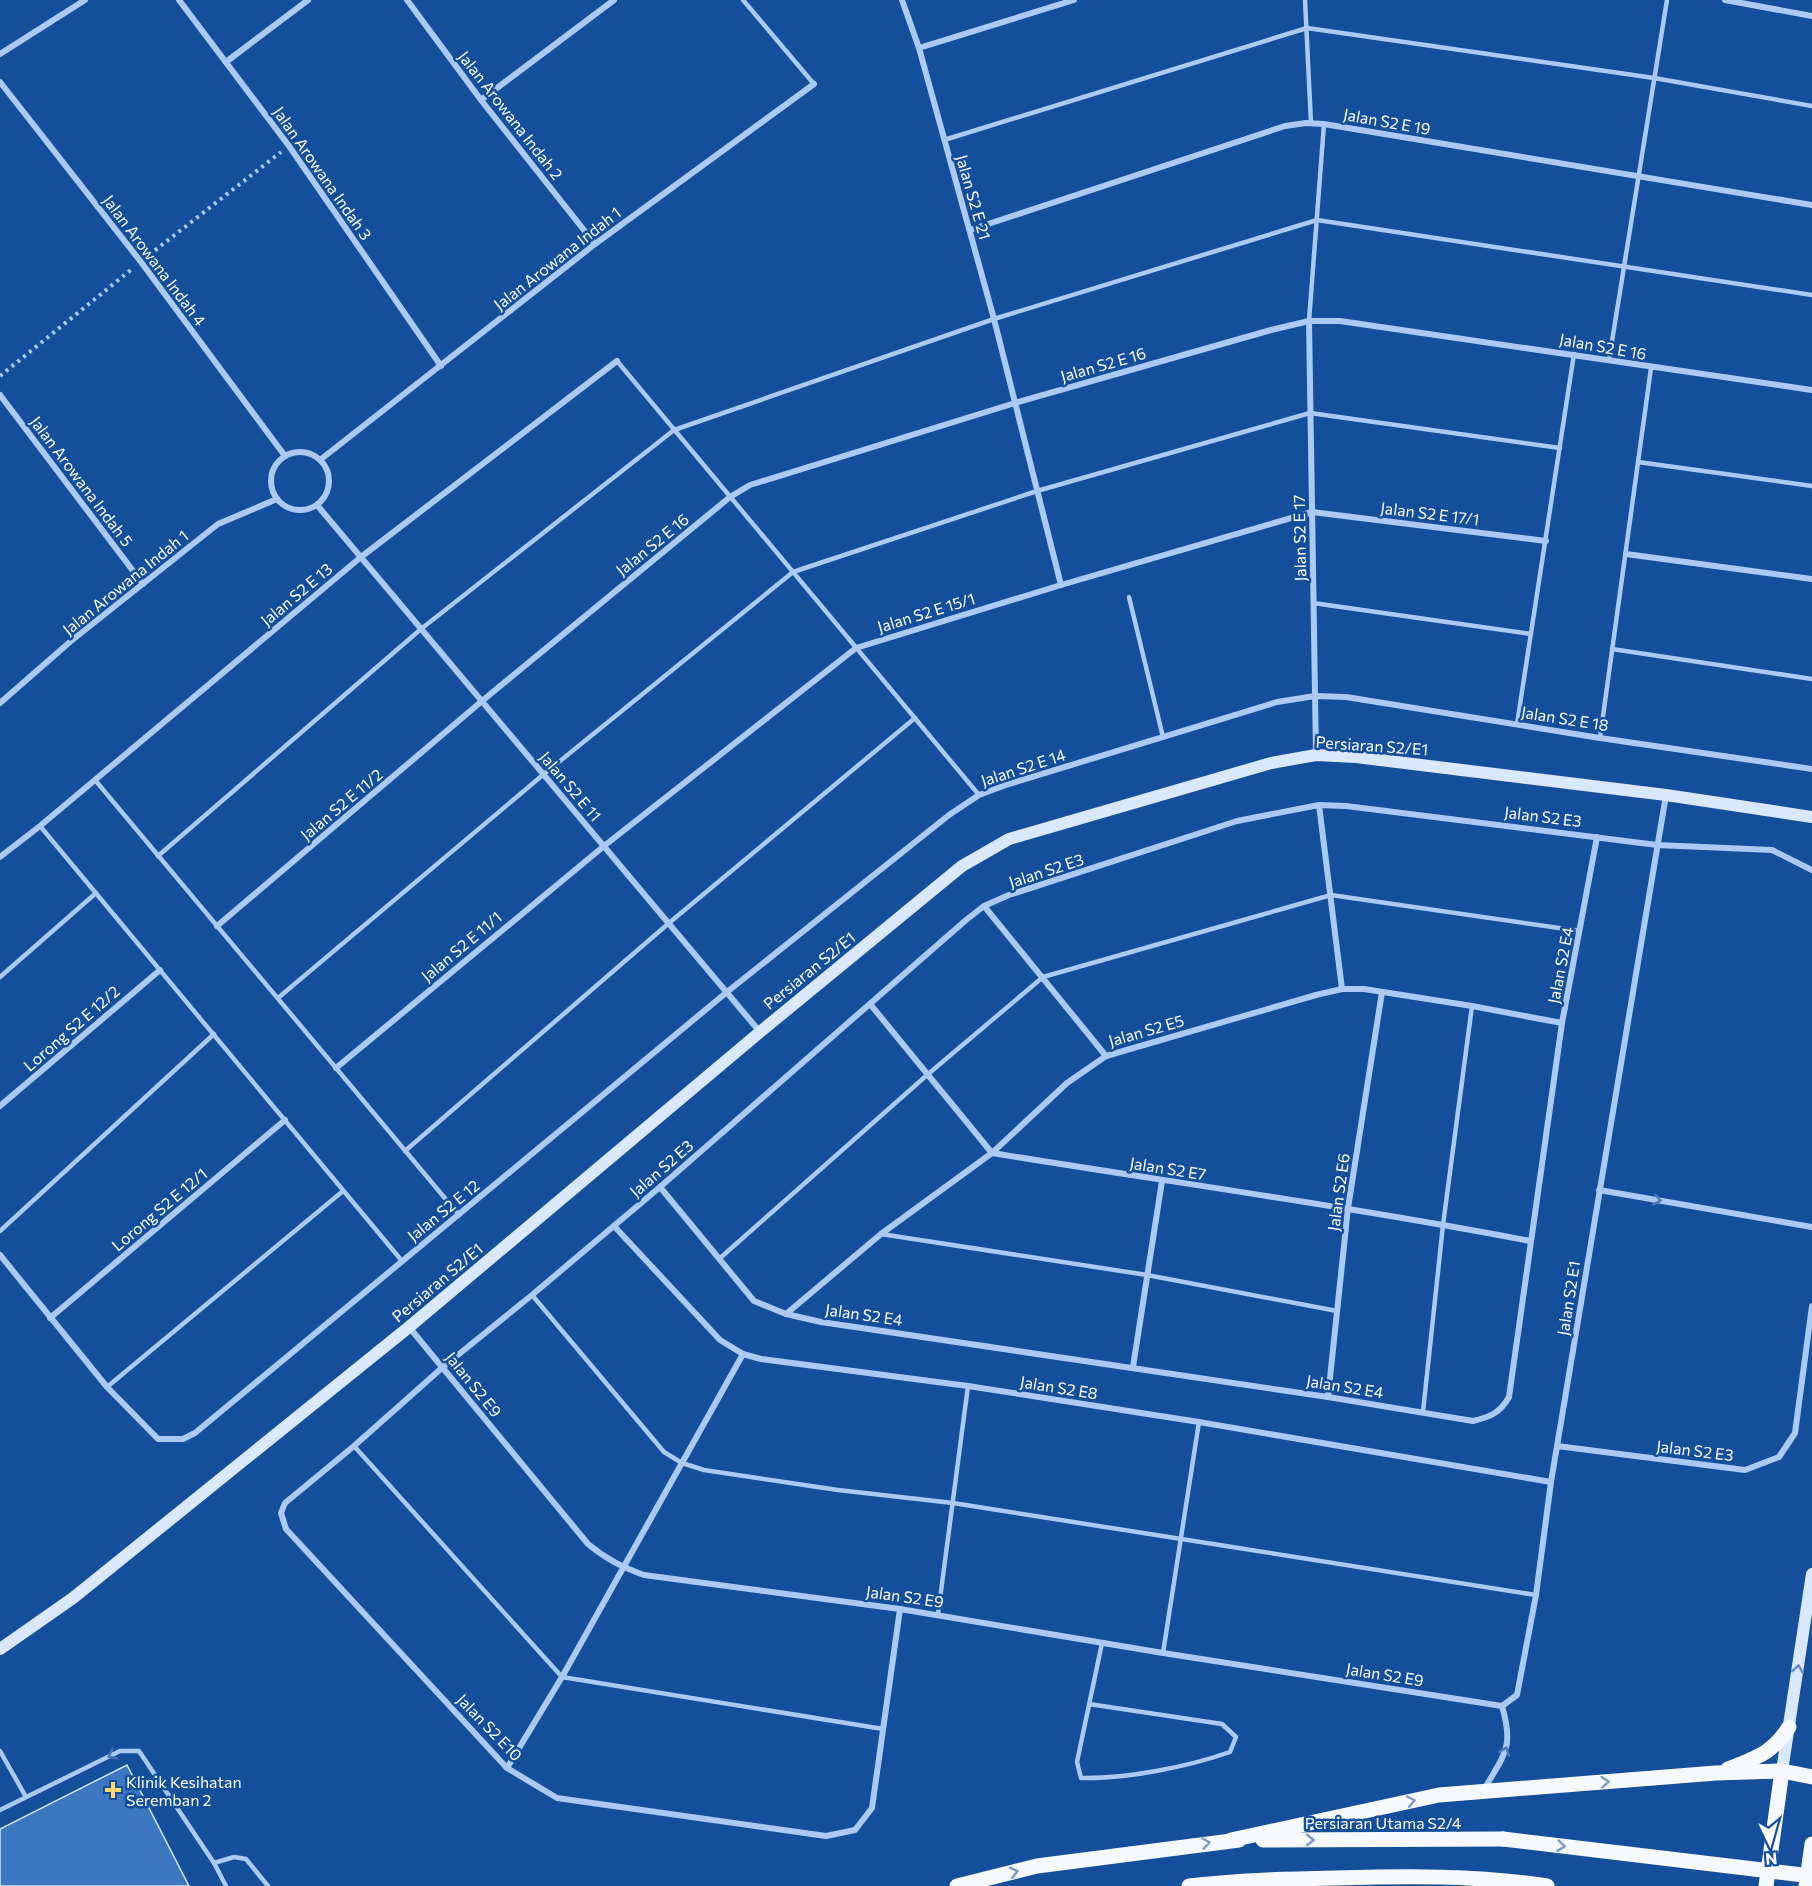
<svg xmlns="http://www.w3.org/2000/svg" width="1812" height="1886" viewBox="0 0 1812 1886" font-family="Commissioner,sans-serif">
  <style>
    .building { fill: #3d77c2; stroke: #d2e5fd; stroke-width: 1.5 }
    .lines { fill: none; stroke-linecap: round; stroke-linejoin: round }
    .path { stroke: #aacaf3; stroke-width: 4; stroke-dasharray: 3 4.5; stroke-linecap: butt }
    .lane { stroke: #aacaf3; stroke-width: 4.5 }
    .street { stroke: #aacaf3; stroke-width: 6 }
    .secondary { stroke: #dae8fd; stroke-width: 12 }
    .primary { stroke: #f6faff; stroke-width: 15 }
    .primary-bridge { stroke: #f6faff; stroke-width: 15 }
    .oneway { stroke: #4979ba }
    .oneway2 { stroke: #648cc2 }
    .oneway3 { stroke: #7a9bc8 }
    .poi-dot { fill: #ffd76c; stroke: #154e9b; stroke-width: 2 }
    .labels { text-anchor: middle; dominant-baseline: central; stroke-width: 5; stroke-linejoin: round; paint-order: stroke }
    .street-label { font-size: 16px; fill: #fff; stroke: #154e9b }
    .poi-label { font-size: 16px; fill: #fff; stroke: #154e9b; text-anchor: start }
  </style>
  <rect width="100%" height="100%" fill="#154e9b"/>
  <path class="building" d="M127,1765L189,1886H0V1829Z"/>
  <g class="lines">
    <g class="path">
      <path d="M149,255L281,152"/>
      <path d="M0,376L132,269"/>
    </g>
    <g class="lane">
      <path d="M743,0L814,84"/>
      <path d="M1305,0L1311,123"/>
      <path d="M944,140L1307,28L1654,78L1812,106"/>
      <path d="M1309,321L1324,124"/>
      <path d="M1609,360L1667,0"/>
      <path d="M617,361L979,795"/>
      <path d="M1638,462L1812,486"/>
      <path d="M1129,597L1163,737"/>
      <path d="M1313,603L1531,634"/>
      <path d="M1612,649L1812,679"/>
      <path d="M1517,724L1574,354"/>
      <path d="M1600,738L1651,368"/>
      <path d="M95,780L459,1215"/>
      <path d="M40,826L402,1261"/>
      <path d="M158,856L421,629L674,430L994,319L1317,220L1812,295"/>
      <path d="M0,977L96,893"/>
      <path d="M278,998L544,774L793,572L1037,491L1310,413L1560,448"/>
      <path d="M405,1151L669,923L915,718"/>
      <path d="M0,1231L214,1034"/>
      <path d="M881,1234L1147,1275L1337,1311"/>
      <path d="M719,1259L927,1075L1043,977L1331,895L1580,931"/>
      <path d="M532,1295L664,1452L682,1463L704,1470L838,1490L953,1503L1536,1595"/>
      <path d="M107,1387L343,1191"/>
      <path d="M1423,1412L1443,1225L1472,1006"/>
      <path d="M354,1446L562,1677L883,1729"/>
      <path d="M938,1614L968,1386"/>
      <path d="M1163,1653L1199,1422"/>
      <path d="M1089,1704L1222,1724L1236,1737L1230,1752C1187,1767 1126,1779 1081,1778L1077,1762L1102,1643"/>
      <path d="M0,1751L26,1797"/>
      <path d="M0,1810L120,1751H139L214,1863L226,1886"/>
      <path d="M214,1863L234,1857L246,1859L268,1886"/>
    </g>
    <g class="street">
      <path d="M179,0L289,146L441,366"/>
      <path d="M407,0L481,100L595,244"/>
      <path d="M902,0L919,48L994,319L1061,585"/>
      <path d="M1725,0L1812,16"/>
      <path d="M919,48L1074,0"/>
      <path d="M0,54L85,0"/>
      <path d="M226,62L308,0"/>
      <path d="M0,82L141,262L285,456"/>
      <path d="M481,100L614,0"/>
      <path d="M970,230L1285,126L1306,123L1324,124L1812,205"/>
      <path d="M1309,321L1316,755"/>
      <path d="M0,395L143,584"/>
      <circle cx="300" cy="481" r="29"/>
      <path d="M320,460L595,244L814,84"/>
      <path d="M317,505L760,1032"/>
      <path d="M1626,554L1812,579"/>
      <path d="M0,703L71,641L218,524L277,499"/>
      <path d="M1319,805L1342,989"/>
      <path d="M0,857L40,826L361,557L617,361"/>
      <path d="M984,906L1106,1056"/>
      <path d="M217,926L482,701L730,497L750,485L1015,403L1271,330L1309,321H1340C1497,343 1654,368 1812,390"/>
      <path d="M870,1004L992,1153C1171,1182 1351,1207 1530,1241"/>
      <path d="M336,1068L604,846L856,648L1061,585L1312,512L1546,541"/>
      <path d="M0,1106L160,970"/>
      <path d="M660,1187L754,1301L786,1314L821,1322L1328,1397L1473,1421C1490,1417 1500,1413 1509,1397L1562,1023L1597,837"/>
      <path d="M1599,1190L1812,1227"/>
      <path d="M614,1226L720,1340L743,1354L761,1359L968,1386L1199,1422L1551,1482"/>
      <path d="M0,1255L107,1387L158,1439H183L195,1433L727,992L949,815L979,795L1006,785L1277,702L1315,696L1346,697L1600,738L1812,769"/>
      <path d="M786,1314L881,1234L992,1153L1067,1083L1106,1056L1316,995L1342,989H1364L1472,1006L1562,1023"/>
      <path d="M50,1318L285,1120"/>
      <path d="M409,1327L588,1544C606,1559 622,1567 644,1575L900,1609L1163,1653L1502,1706"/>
      <path d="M1133,1367L1162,1181"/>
      <path d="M1328,1397L1348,1208L1382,992"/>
      <path d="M1557,1446L1745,1470L1779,1457L1795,1433L1812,1306"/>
      <path d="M900,1609L872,1808L855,1830L826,1836L557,1798L507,1768L286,1529L281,1513L285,1503L354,1446L443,1367L532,1295L660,1187L966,920L984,906L1009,895L1237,821L1319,805L1346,806L1657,845L1772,850L1812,870"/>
      <path d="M1502,1706L1517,1695L1536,1595L1551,1482L1666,795"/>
      <path d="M507,1768L562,1677L743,1354"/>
      <path d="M1485,1788C1505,1753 1514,1747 1502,1706"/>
    </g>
    <g class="secondary">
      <path d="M0,1649L73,1598L409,1327L760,1032L962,866L1009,839L1271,763L1316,755L1356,757L1666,795L1812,817"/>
      <path d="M1782,1771L1812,1574"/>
    </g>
    <g class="primary">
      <path d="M1728,1769C1755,1758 1772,1754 1789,1727"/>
      <path d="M1231,1840L1439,1795L1716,1773L1782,1771L1812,1777"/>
      <path d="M1263,1840L1503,1839"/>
      <path d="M957,1886L1037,1866L1239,1840"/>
      <path d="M1189,1886C1238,1880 1287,1879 1336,1878C1406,1876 1477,1875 1547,1886"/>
      <path d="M1766,1886L1782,1771"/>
      <path d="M1806,1886L1812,1844"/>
    </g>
    <path class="primary-bridge" d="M1503,1839L1812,1876"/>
  </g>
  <defs><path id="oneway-chevron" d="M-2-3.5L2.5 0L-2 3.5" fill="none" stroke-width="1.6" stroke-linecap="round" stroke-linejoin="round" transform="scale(1.5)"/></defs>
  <g class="oneway">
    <use href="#oneway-chevron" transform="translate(1657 1200) rotate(10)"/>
    <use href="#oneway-chevron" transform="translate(1505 1751) rotate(-70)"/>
    <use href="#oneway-chevron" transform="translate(112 1755) rotate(153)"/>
  </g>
  <use class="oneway2" href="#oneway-chevron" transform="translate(1798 1669) rotate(-81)"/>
  <g class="oneway3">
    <use href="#oneway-chevron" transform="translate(1605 1782) rotate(-5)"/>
    <use href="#oneway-chevron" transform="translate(1411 1801) rotate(-12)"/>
    <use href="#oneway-chevron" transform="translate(1310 1840)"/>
    <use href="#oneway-chevron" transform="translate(1206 1843) rotate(-8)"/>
    <use href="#oneway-chevron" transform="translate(1561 1846) rotate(7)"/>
    <use href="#oneway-chevron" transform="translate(1014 1872) rotate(-14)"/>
  </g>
  <path class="poi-dot" d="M110 1781h6v6h6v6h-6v6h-6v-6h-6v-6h6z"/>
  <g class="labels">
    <g class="street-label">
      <text transform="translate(511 115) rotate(52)">Jalan Arowana Indah 2</text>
      <text transform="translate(1387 121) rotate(10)">Jalan S2 E 19</text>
      <text transform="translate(323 173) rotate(55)">Jalan Arowana Indah 3</text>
      <text transform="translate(974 197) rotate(74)">Jalan S2 E 21</text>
      <text transform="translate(557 258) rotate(-38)">Jalan Arowana Indah 1</text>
      <text transform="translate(155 260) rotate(53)">Jalan Arowana Indah 4</text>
      <text transform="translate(1603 346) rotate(10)">Jalan S2 E 16</text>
      <text transform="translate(1103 364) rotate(-16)">Jalan S2 E 16</text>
      <text transform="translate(82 481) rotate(53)">Jalan Arowana Indah 5</text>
      <text transform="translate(1430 513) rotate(7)">Jalan S2 E 17/1</text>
      <text transform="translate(1299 538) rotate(-91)">Jalan S2 E 17</text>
      <text transform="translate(652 544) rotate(-39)">Jalan S2 E 16</text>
      <text transform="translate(125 582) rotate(-39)">Jalan Arowana Indah 1</text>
      <text transform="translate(296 594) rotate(-40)">Jalan S2 E 13</text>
      <text transform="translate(926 612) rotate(-17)">Jalan S2 E 15/1</text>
      <text transform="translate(1565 718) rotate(9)">Jalan S2 E 18</text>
      <text transform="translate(1372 745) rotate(4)">Persiaran S2/E1</text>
      <text transform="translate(1023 767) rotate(-18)">Jalan S2 E 14</text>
      <text transform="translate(571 786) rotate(50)">Jalan S2 E 11</text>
      <text transform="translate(341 804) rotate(-40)">Jalan S2 E 11/2</text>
      <text transform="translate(1543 816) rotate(7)">Jalan S2 E3</text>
      <text transform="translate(1046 870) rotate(-18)">Jalan S2 E3</text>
      <text transform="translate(461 946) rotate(-40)">Jalan S2 E 11/1</text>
      <text transform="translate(1560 965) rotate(-79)">Jalan S2 E4</text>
      <text transform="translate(809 970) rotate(-39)">Persiaran S2/E1</text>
      <text transform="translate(71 1028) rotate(-41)">Lorong S2 E 12/2</text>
      <text transform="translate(1146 1030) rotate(-16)">Jalan S2 E5</text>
      <text transform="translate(661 1168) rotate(-41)">Jalan S2 E3</text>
      <text transform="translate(1168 1168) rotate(9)">Jalan S2 E7</text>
      <text transform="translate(1338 1192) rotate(-82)">Jalan S2 E6</text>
      <text transform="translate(159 1209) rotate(-40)">Lorong S2 E 12/1</text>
      <text transform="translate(443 1210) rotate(-39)">Jalan S2 E 12</text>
      <text transform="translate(437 1282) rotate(-40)">Persiaran S2/E1</text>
      <text transform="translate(1568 1298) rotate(-81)">Jalan S2 E1</text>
      <text transform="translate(864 1314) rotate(8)">Jalan S2 E4</text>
      <text transform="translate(474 1384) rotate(51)">Jalan S2 E9</text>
      <text transform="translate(1345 1386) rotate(9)">Jalan S2 E4</text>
      <text transform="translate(1059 1387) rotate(9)">Jalan S2 E8</text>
      <text transform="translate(1695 1450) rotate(7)">Jalan S2 E3</text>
      <text transform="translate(905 1596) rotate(8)">Jalan S2 E9</text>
      <text transform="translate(1385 1674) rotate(9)">Jalan S2 E9</text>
      <text transform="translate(490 1727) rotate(46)">Jalan S2 E10</text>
      <text x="1383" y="1822">Persiaran Utama S2/4</text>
    </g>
    <g class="poi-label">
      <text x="126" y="1781">Klinik Kesihatan<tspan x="126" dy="18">Seremban 2</tspan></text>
    </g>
  </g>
  <g transform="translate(1770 1844) rotate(175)" stroke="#154e9b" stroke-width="4.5" paint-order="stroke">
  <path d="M0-4.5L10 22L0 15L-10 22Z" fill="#ffffff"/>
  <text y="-9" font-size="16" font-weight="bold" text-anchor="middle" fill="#ffffff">N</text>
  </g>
</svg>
